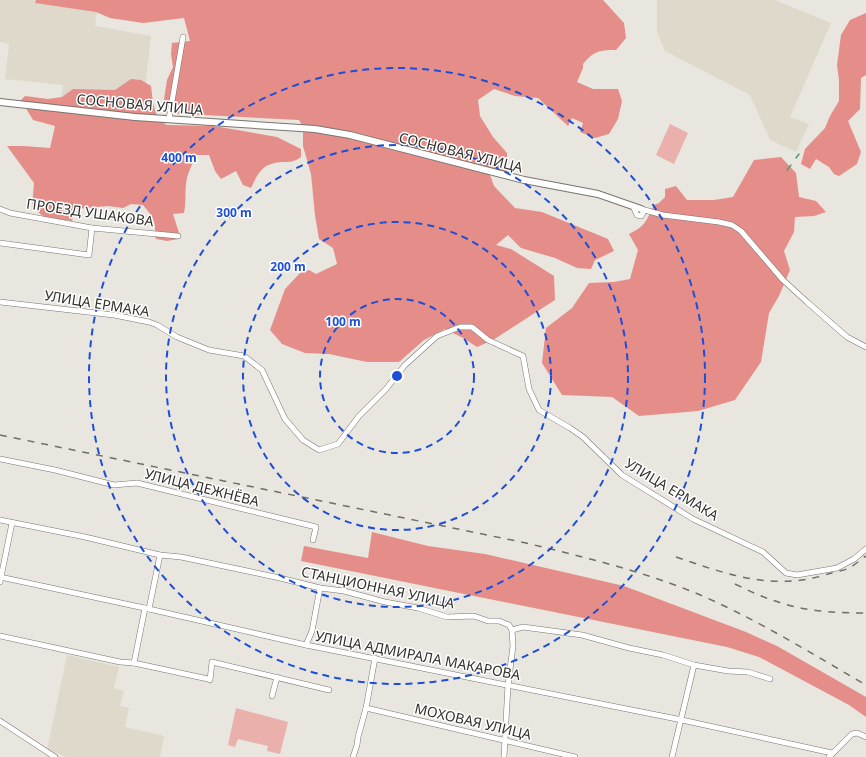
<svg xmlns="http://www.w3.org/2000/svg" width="866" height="757" viewBox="0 0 866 757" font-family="'Noto Sans',sans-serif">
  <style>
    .built { fill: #ded9cb }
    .green { fill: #eab0ac }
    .forest { fill: #e58d89 }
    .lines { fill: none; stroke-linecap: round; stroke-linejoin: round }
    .stream { stroke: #509f6f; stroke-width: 1.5 }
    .minor-casing { stroke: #78756f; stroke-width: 6 }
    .tertiary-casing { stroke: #78756f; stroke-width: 8 }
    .minor { stroke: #fff; stroke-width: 5 }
    .tertiary { stroke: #fff; stroke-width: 6 }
    .rail { stroke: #6f6e69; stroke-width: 1.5; stroke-dasharray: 7 7; stroke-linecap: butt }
    .ring { fill: none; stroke: #1d4ed8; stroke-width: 2; stroke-dasharray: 7 5 }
    .labels { text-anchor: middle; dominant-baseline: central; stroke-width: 3; stroke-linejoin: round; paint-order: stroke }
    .street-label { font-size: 14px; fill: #31302d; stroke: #fff }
    .centre { fill: #1d4ed8; stroke: #fff; stroke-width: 2 }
    .ring-label { font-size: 12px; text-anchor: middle; font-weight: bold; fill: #1d4ed8; stroke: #fff; stroke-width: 3; stroke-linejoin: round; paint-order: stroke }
  </style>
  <rect width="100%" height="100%" fill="#e8e6de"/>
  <g class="built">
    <path d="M0,0H84L98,2L95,26L151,36L142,113L60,104L63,85L5,79L9,44L0,42Z"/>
    <path d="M657,0H775L831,23L790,117L809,124L796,152L770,140L750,95L665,51L657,32Z"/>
    <path d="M67,655L119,667L114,688L124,691L120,706L129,708L125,727L164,736L160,757H67L47,750Z"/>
  </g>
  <g class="green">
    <path d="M670,124L688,133L674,164L656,155Z"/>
    <path d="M236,708L288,722L280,754L267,751L268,746L238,739L235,747L228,745Z"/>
  </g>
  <g class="forest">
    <path d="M36,0H603L624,23L626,38L616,50C599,50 594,51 583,64V68L577,82L593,89H618L622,101L618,119L609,134L595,138L580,132L583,123L572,118L568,126L538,98L515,96L494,89L478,100L480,116L493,137L507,153V171L497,172L490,175L494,186L515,208L542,212L608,239L614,251L595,260L591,269L577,268L555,258L521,248L508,235L496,245L511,249L554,276L555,300L493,340L477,347L463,338L445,329L424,340L399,362H367L329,354L305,353L282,344L270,330L285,289L300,273L309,270L316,274L337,264L333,248L319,239L315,215L311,174L303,146V127L299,120L166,113L164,99L167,80L173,67L171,54L172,43L190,41L184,18L143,23L110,18L96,12L35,3Z"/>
    <path d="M866,13V75L861,78L860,109L848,121L861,152L857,164L839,176L834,174L829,167L816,159L810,169L801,164L805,149L825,128L830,116L839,101V80L837,65L841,35L850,20Z"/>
    <path d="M131,79L141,80L151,86C153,101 153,117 167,125L214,126L277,137L301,149V157C294,162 290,162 283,162C263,163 259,171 251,188L243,185L236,171L221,179L215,171L209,155H197C192,164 187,174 186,184C185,194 186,203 184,213L173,214L180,236L179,239L167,241L156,239C154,235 155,234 155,229C156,220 148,211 143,205L131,204L123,208L108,206L75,209L72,221L44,217L32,207L34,183L7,146H23L50,148L55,126L33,120L21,100L25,96L48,99L62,97L73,89L115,90Z"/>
    <path d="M781,157L796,173L799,197L816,201L826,212L814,216L795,217L794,232L784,251L790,270L779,296L769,313L761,362L735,400L698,411L639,416L612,397L562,395L542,363L546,328L572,308L589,283L614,282L630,279L638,250L629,234C646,226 646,221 654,205L659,203L665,197V189L676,186L687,200H714L733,197L754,160Z"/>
    <path d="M372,532L428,546L485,554L624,586L746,632L777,646L866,697V717L849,705L759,657L727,647L301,561L304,546L368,558Z"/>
  </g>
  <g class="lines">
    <g class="stream">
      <path d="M796,158L799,154"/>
      <path d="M787,170L791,165"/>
    </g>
    <defs>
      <g id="minor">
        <path d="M169,119L183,37"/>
        <path d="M633,206L637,215L641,216L643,213V210L641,209"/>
        <path d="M0,209L10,213L92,228L178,236"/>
        <path d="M641,209L663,215L719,222L732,225L741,231L783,280L807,302L847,337L866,347"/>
        <path d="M0,243L89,255L92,228"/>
        <path d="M0,302L114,315L149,322L157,325L177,337L209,350L244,356L262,370L285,419L303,440L319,450L338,444L359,416L386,389L405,365L437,336L460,327H472L488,340L523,356L529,389L539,410L570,428L583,437L622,475L693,519L763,552L786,573L797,575L837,568L854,559L866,549"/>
        <path d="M0,459L55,470L114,485L137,483L316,527L313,540"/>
        <path d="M0,520L85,537L160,555L181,557L280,578L320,588L344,591L385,602L418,608L447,617L474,616L488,621H499L509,625L512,630L523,627L582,635L629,648L663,655L694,665L728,671L748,672L770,679"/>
        <path d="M0,577L149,609L306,645L682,720L832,753"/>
        <path d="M0,582L12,523"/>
        <path d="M149,609L160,555"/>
        <path d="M0,636L120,662L134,663L208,679L210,680L212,662L329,690"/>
        <path d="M306,645L312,631L320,588"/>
        <path d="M134,663L145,608"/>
        <path d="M272,696L277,677"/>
        <path d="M366,708L575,757"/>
        <path d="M0,721L55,757"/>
        <path d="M353,757L357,745L358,737L366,708L375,658"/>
        <path d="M504,757L508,685L513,646L512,630"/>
        <path d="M672,757L694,665"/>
        <path d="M829,757L852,734L857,733L866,737"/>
      </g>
      <path id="tertiary" d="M0,102L135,117L315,129L350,135L524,180L598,194L641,209"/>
    </defs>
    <use href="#minor" class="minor-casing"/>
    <use href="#tertiary" class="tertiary-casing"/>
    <use href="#minor" class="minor"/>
    <use href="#tertiary" class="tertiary"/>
    <g class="rail">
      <path d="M0,435L526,543C584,557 642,571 698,594C756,619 811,653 866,685"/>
      <path d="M676,557C726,574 772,591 825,575C833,572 844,571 851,567C856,564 861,559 866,556"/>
      <path d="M735,584C783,608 813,613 866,613"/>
    </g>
  </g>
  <g class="ring">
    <circle cx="397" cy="376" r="77"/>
    <circle cx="397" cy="376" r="154"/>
    <circle cx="397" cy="376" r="231"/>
    <circle cx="397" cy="376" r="308"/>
  </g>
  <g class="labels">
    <g class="street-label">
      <text transform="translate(140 104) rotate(5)">СОСНОВАЯ УЛИЦА</text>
      <text transform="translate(461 152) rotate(14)">СОСНОВАЯ УЛИЦА</text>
      <text transform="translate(90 212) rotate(8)">ПРОЕЗД УШАКОВА</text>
      <text transform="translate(97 303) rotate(9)">УЛИЦА ЕРМАКА</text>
      <text transform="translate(202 487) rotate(14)">УЛИЦА ДЕЖНЁВА</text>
      <text transform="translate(672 489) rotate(31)">УЛИЦА ЕРМАКА</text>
      <text transform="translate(378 587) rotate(12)">СТАНЦИОННАЯ УЛИЦА</text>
      <text transform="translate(418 655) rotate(11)">УЛИЦА АДМИРАЛА МАКАРОВА</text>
      <text transform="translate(473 721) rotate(13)">МОХОВАЯ УЛИЦА</text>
    </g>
  </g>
  <circle cx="397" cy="376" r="6" class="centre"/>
  <g class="ring-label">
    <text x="179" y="162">400 m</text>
    <text x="234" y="217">300 m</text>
    <text x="288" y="271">200 m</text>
    <text x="343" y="326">100 m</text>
  </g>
</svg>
